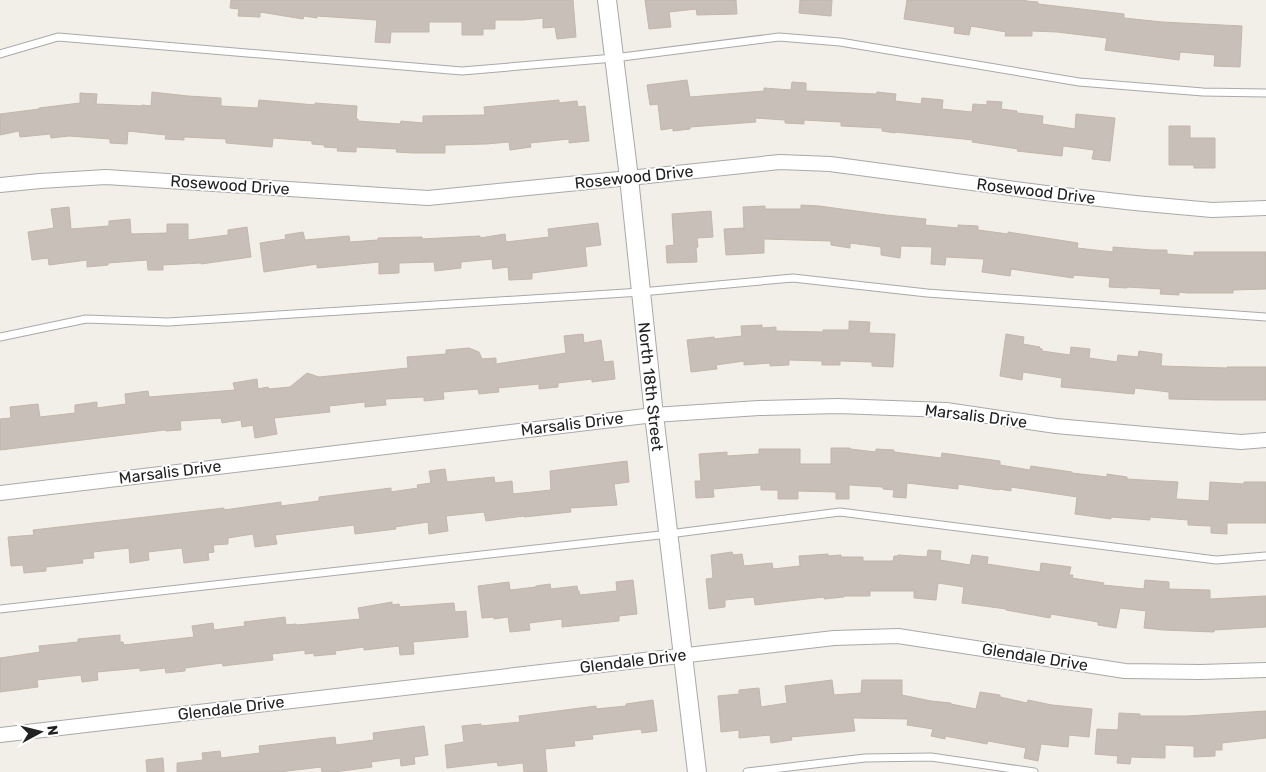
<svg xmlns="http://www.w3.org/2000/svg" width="1266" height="772" viewBox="0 0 1266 772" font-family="Rubik,sans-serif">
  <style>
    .building { fill: #c7bfb8; stroke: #c4b6ab }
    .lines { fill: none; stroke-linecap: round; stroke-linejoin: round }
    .service-casing { stroke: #a9a9a9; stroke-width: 9 }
    .minor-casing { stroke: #a9a9a9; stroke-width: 16 }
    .tertiary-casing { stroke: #a9a9a9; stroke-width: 20 }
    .service { stroke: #fff; stroke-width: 7 }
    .minor { stroke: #fff; stroke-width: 14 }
    .tertiary { stroke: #fff; stroke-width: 18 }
    .labels { text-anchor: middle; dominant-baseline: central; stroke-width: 4; stroke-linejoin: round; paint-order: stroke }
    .street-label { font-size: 16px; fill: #222; stroke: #fff }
  </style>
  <rect width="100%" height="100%" fill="#f2efe9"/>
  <g class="building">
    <path d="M231,0H573L576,37L557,39L555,27L543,28V18L523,20H495V29H483V35H462V22H429V32H391L390,43L375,42L377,20L317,16V18L304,16L303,19L260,12V17L238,16L239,9L230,8Z"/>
    <path d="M645,0H736L737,14L697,15L696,9L669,12L671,27L649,29Z"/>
    <path d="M800,0H832L831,16L799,13Z"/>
    <path d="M907,0H1026V1L1038,2V4L1124,14V18L1162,22L1242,26L1240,67L1214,66L1215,55L1180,52L1179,60L1105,50L1107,38L1057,32L1032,31V36H1005L1006,32L971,26L969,35L954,33L955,27L904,19Z"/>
    <path d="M687,80L690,97L764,91V88L791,90L792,82L806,83V91L876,94L877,92L896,94L895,101L921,104L922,98L943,100L942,109L972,112L973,104L987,105V101L1002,102L1001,109L1017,111V113L1043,116L1042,124L1075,129L1076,114L1115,118L1110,161L1092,159L1094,150L1063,146L1062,156L1017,151L1018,149L972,142L973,140L895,132V133L882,131V128L841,126V122L804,120V124L785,123V120L755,118L756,122L690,127V129L673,131V128L661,130L658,104L650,105L647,85Z"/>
    <path d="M152,92L188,96L221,98V106L258,108L259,100L315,105V103L357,106L356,119H358V121L400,124L401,121L423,123V116L485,115L484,107L559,100V103L577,101L578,107L585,106L589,141L569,143V139L530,143L531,147L510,150L509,142L486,144L445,145V153H413L396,152L397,149L356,147V152L337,151L338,148L324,147L325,145L312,144V141L273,138L272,147L226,143V139L184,137V140L165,139L166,135L128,131L127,144L110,143V139L69,136L51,138L50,134L20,137L19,131L0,135V114L39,109V108L80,103V93L97,94L96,104L142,106V105L151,106Z"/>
    <path d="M1169,126H1190V138H1215V168H1194V165H1169Z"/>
    <path d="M801,205L819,206L886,215L926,219L925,225L958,228V225L978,226V230L1008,234V232L1078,243L1077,248L1113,252V247L1152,250H1167V254L1194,256V252H1266V289L1233,290V293H1187L1179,292V295L1160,294L1161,289L1127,287V288L1109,287L1110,278L1074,275L1073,278L1011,269L1010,276L982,272L984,259L946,257L945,265L931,264L932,247L901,246L900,258L881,255V247L850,243V248L831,245V241L764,239V253L726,255L724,229L744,228L743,207L765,206V209H801Z"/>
    <path d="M69,207L71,229L109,226V221L130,219L131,234L167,233V224H188V240L228,235V230L247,227L251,257L201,264V263L163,265V270H148L147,260L108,263V265L87,267V260L49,265L48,258L32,260L28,232L54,228L51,209Z"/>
    <path d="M711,211L713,237L697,238L698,247L696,248L697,262L667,263L666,246L674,245L672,214Z"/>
    <path d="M598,223L601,245L585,247L587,266L532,273V279L509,280L508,267L493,269L492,259L461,262V268L435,271L434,262L399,263V273L379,274V262L317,268V264L264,272L260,243L286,239L285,235L303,232L305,240L349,236L350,242L378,240V238L422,237V239L480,236V238L505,234L506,242L549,237L548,229Z"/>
    <path d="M849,321L870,322L869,333L895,334L893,367L872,366V362L840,361V365H822V361L789,360V365L770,366V363L744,365V361L716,365L717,369L691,372L687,340L714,337V339L742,336L741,326L762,325V328L776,327V331L823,332V330H849Z"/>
    <path d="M583,334L584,343L601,340L604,362L613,361L615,379L592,382V379L558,383V387L539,389V384L498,388L499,392L479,394L478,389L443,392L444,399L424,401V397L385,399L386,405L365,407V402L329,406L330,412L274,418L277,434L255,438L253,425L242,427L241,420L222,423L221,418L180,421L181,430L166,431L165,430L0,450V419L11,418L10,407L38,404L40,417L75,413V405L97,402V408L126,404L125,394L148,391L149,397L235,390L233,383L257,379L258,389L268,387L269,389L290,387L307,373L319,377L408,368L407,357L446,354V350L469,348L479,352L482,359L496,358V364L566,353L564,336Z"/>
    <path d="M1006,334L1024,337L1023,344L1040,347L1039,348L1042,349V351L1070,355L1071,347L1090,349L1089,358L1117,362L1118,355L1138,357L1139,351L1162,354L1161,366L1227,368V367H1266V400H1218L1169,399V392L1135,388L1134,394L1061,387L1062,378L1023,372L1022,380L1000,376Z"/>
    <path d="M831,448H850V449L876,452V449L894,450V452L941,458L942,453L1000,461V465L1030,470L1031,466L1072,472V473L1107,477V474L1127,477V479L1178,482L1176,499L1209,501L1210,482L1244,484V482H1266V523H1227V534L1211,533V526L1188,525V520L1150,517V520L1111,517V519L1075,514L1077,497L1011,487V491L999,489V490L958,484V489L907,483L906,498L893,497L894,490L883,489V487L849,485V499H836V492L798,491V499H778V490H761V485L713,489L714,497L696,498L695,481H701L699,454L727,452V456L759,454V449H800V464H831Z"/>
    <path d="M627,461L629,482L614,484L617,505L570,508L571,512L524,517V516L486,521L484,512L446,516L448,531L429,534L428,522L395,527L396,529L355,534L354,525L275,535L277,544L255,547L253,534L228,538V544L213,545L214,552L208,553L209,560L184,563L182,548L148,552L149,560L130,563L129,548L93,552L94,558L82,559L83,563L46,567V571L24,573L23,565L11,566L8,537L34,535L33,530L224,508V510L281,502V506L319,501V497L391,488V492L418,488L417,485L431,483L429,471L445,469L447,482L494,477L495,483L512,481L513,494L551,490L550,471Z"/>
    <path d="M928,550L941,551L940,560L970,565L972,555L988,557L987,564L1040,572L1041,563L1071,567L1069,575H1073L1072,578L1104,583L1103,585L1144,589L1145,580L1169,582V589L1210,590V599L1266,596V627L1214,630V632L1164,630L1144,628L1146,611L1120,608L1116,628L1098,625V622L1051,614L1050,618L1006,610V609L962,603L964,587L938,583L936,600L914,598V591H870V596H844V597L824,599V597L755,605L754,597L725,600V607L709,609L706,579L713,578L711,555L732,552L733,555L742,554L744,566L772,563L773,569L800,566L799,556L828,554V556L841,555V557H863V561H893L894,556H898V555L927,557Z"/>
    <path d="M633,580L637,614L619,616V621L562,627V619L529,623L530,630L510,632L508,617L494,619V617L482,618L478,586L509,582L510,590L536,587V586L550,584L551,589L577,586L578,591H579L580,595L617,591L616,582Z"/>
    <path d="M392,602V605L399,604L400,607L454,603L455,612L466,611L468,637L413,642L414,654L400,655L399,646L364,650V647L335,651L336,654L314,656V653L305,654V650L272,654L273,660L223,666L222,663L185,668V671L166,673L165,668L140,671V668L97,672L98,680L82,682L81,675L37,680L38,687L0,692V658L40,652L39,646L78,642V639L120,635V642H123L124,645L194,637L192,626L213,623L214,630L245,626L244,622L285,617L286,625L296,624L297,625L360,619L358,608Z"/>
    <path d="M832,680L834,695L861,693L862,680H902V695L931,701L951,703V704L976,709L980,692L1000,695V697L1027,703L1028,700L1052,705L1092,709L1089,737L1069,735L1068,747L1041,744L1038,761L1024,758L1026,748L988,741L987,744L945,736V739L931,736L933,729L907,725L908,719L853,718L855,731L791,737L792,740L771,743L770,735L739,738V730L721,732L718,696L739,694V690L759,688L761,707L787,703L785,686Z"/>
    <path d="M653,700L657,731L642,733L641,729L592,735L593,739L574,741L575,746L545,749L547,772H524L523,763L498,766L497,762L447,768L445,745L464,742L462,726L481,724V726L520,722L519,716L596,706V709L626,706V704Z"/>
    <path d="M1266,711V738L1222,743V750H1215V756L1194,757V746L1165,745V758L1131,757L1130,764L1117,763L1118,756L1095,754L1097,729L1118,730L1119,713L1140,714V716H1187Z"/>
    <path d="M424,726L428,755L414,757L415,764L401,766L400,758L371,762L372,767L334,772H322L321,767L279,772H177V763L203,760L202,753L220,751L221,758L260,753L259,746L335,737L336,745L374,740L373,733Z"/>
    <path d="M163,758L164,772H147L146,760Z"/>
  </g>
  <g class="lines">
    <defs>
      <g id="service">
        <path d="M0,54L58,37L462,71L614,58L779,37L840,42L1079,82L1203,92L1266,93"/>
        <path d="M0,337L86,319L168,322L641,292L793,278L927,293L1266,317"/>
        <path d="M0,609L669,534L840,512L1216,560L1266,556"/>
        <path d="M747,772L865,758L931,757L1034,772"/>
      </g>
      <g id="minor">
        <path d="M0,185L40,181L106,177L428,198L629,178L780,162L830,164L1046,193L1135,203L1212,210L1266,208"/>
        <path d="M0,493L654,415L759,408L838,406L946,410L1056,426L1156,435L1241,442L1266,440"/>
        <path d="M0,735L834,638L898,636L1125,671L1200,672L1266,670"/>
      </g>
      <g id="tertiary">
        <path id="s1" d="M607,0L629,178L654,415L697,772"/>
      </g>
    </defs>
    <use href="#service" class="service-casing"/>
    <use href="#minor" class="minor-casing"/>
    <use href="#tertiary" class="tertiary-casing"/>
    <use href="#service" class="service"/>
    <use href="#minor" class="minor"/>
    <use href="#tertiary" class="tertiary"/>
  </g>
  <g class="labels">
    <g class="street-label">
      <text transform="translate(634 177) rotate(-6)">Rosewood Drive</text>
      <text transform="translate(230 185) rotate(4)">Rosewood Drive</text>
      <text transform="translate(1036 191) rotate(7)">Rosewood Drive</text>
      <text stroke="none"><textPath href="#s1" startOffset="389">North 18th Street</textPath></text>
      <text transform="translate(976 416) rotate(7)">Marsalis Drive</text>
      <text transform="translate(572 424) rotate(-7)">Marsalis Drive</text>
      <text transform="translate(170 472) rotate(-7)">Marsalis Drive</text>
      <text transform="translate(1035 657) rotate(9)">Glendale Drive</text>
      <text transform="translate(633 661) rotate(-7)">Glendale Drive</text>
      <text transform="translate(231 708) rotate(-7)">Glendale Drive</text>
    </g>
  </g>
  <g transform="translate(40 732) rotate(83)" stroke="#ffffff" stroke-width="4" paint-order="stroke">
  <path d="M0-4L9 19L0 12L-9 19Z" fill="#222222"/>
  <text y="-8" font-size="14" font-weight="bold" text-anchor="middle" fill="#222222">N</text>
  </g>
</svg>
